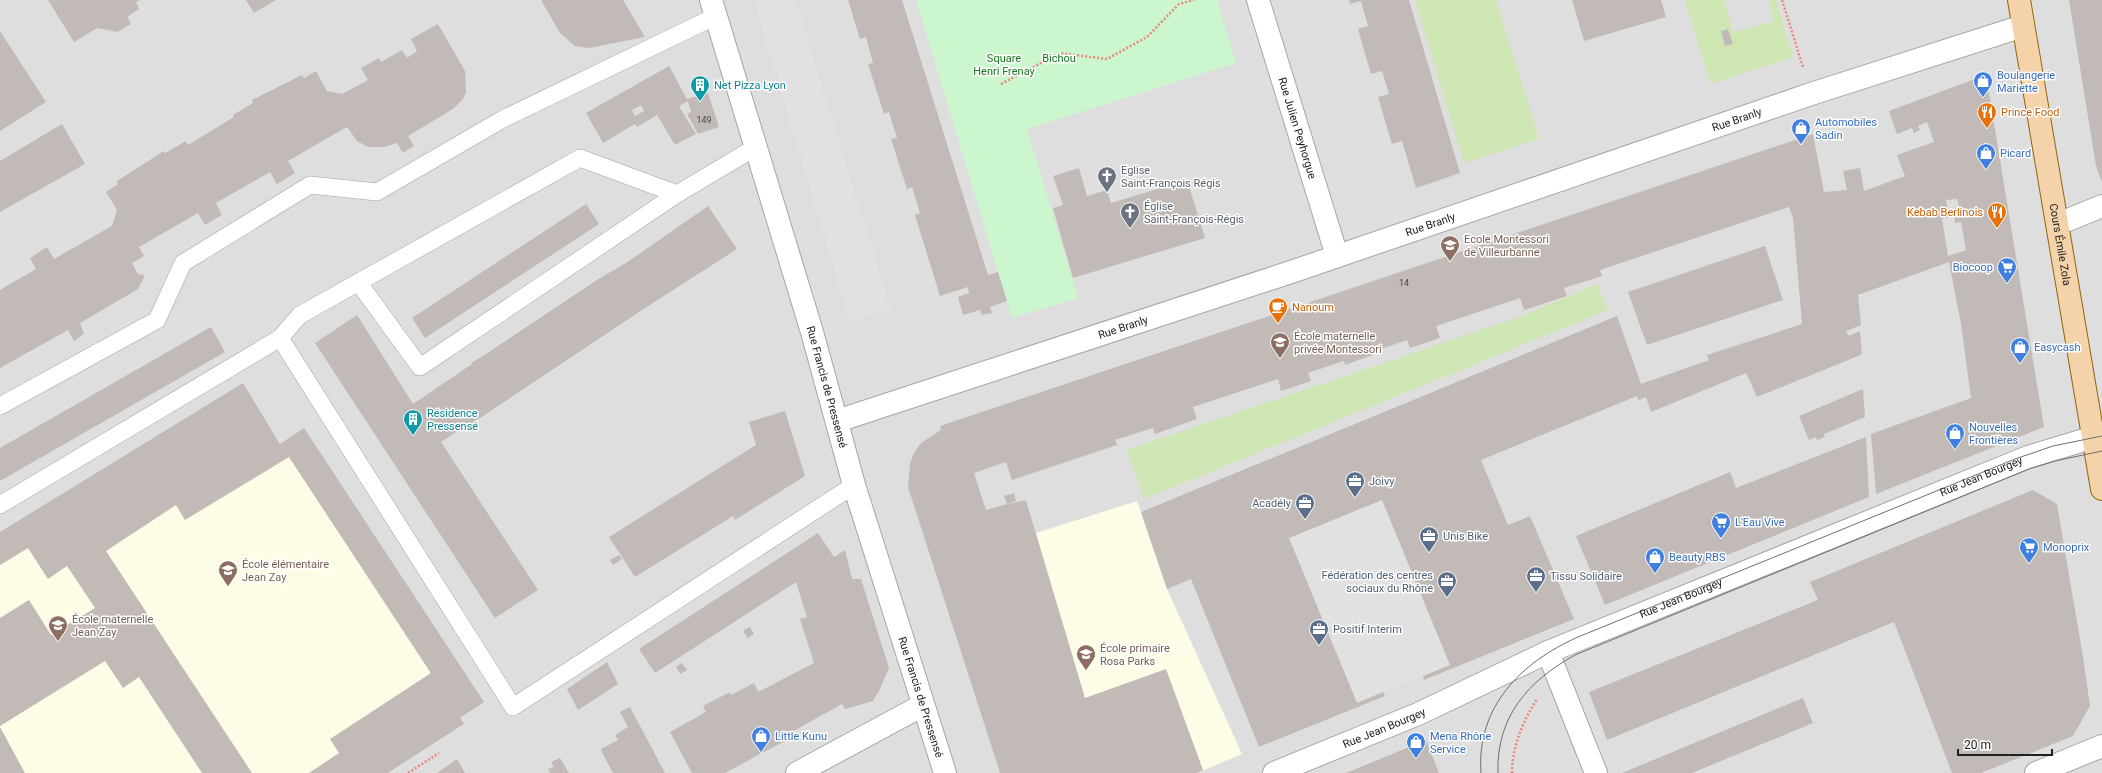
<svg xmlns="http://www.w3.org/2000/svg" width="2102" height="773" viewBox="0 0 2102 773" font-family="Roboto,sans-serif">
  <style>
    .residential { fill: #dfdede }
    .education { fill: #fdfce6 }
    .grass { fill: #cde6b4 }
    .park { fill: #cbf6ce }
    .parking { fill: #e1e1e1 }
    .building { fill: #c1bab6; fill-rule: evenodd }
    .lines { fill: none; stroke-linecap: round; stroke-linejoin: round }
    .service-casing { stroke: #a5a5a5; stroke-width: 18 }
    .pedestrian-casing { stroke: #a5a5a5; stroke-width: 24 }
    .minor-casing { stroke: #a5a5a5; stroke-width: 24 }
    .tertiary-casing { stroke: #a5a5a5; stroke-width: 24 }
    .primary-casing { stroke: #91640d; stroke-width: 24 }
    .path { stroke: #ee867c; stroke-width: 2.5; stroke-dasharray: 2 2; stroke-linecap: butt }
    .service { stroke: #fff; stroke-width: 17 }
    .pedestrian { stroke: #fff; stroke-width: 22 }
    .minor { stroke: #fff; stroke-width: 22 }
    .tertiary { stroke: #fff; stroke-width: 22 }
    .primary { stroke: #f4d3aa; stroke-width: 22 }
    .tram { stroke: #6f6f6f; stroke-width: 1 }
    .labels { text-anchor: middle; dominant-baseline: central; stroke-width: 3; stroke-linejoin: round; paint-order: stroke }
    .number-label { font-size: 9px; fill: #494746 }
    .park-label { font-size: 11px; fill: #16791d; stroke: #fff }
    .shop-label { font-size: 11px; fill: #366cbe; stroke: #fff; text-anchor: start }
    .culture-label { font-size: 11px; fill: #0d838f; stroke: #fff; text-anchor: start }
    .food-label { font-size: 11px; fill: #c56008; stroke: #fff; text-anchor: start }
    .street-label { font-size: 11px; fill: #212121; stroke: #fff }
    .worship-label { font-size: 11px; fill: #5b616d; stroke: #fff; text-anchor: start }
    .education-label { font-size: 11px; fill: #785e54; stroke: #fff; text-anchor: start }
    .service-label { font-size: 11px; fill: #4e5e75; stroke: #fff; text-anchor: start }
  </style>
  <rect width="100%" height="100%" fill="#f1eee9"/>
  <rect class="residential" x="0" y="0" width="2102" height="773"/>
  <g class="education">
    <path d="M257,408L464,724L388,773H0V565Z"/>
    <path d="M1026,500L1036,533L1137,501L1167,589L1242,754L1197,773H1000L923,530L1007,504Z"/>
  </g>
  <g class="grass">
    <path d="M1415,0H1496L1539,139L1464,163Z"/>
    <path d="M1685,0H1724L1733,32L1774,21L1768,0H1776L1793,57L1710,84Z"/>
    <path d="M1597,284L1608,310L1144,499L1127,450L1522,316Z"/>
  </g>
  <path class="park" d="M916,0H1217L1236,63L1027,129L1078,298L1012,318Z"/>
  <g class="parking">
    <path d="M754,0H795L890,308L850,321Z"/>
    <path d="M1382,500L1450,665L1357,703L1289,538Z"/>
  </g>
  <g class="building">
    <path d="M48,0H140L136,2L139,9L127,17L131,24L118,32L97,28L74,42Z"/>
    <path d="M246,0H276L254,13Z"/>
    <path d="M541,0H623L645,37L589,48L575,46L560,33Z"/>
    <path d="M848,0H902L988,275L998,272L1007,301L990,307L992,313L982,315L980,310L963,315L958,297L969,293L968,287L940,296L915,215L920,213L912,187L907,189L891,139L897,138L889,112L884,114L868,64L873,63L866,37L860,39Z"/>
    <path d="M1349,0H1409L1460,173L1416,188L1402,141L1392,144L1378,97L1389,94L1382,71L1371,74L1358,29L1368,26L1361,1L1350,4Z"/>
    <path d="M1572,0H1661L1666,17L1584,41Z"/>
    <path d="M2069,0H2102V182L2096,166Z"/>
    <path d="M438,24L465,71L466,92L463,99L453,109L408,136L414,146L403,153L397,143L384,147H368L357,141L347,127L288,161L295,173L277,184L270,172L216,203L222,215L205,225L198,213L139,247L144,256L132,263L138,274L145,275L138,289L80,323L84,334L74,341L68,330L0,368V290L36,269L30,258L47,247L54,259L112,226L117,210L106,192L118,184L117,181L164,151L165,153L186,141L188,145L234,117L233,115L253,103L252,100L302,75L304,78L316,71L327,91L342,94L368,80L361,68L379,58L381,62L402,50L407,58L417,51L411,39Z"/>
    <path d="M1728,29L1733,44L1725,46L1721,31Z"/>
    <path d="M0,31L46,102L0,131Z"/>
    <path d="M669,66L687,99L708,93L719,127L698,134L687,114L691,112L688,101L679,106L696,134L675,145L657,115L637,127L635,124L603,143L586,113ZM641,105L644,111L635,116L632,110Z"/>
    <path d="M1986,75L2044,427L1876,494L1871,434L1971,398L1961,324L1949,262L1858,295L1861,325L1846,331L1849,336L1860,331L1862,354L1858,356L1757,397L1746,373L1651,412L1646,397L1639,400L1637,396L1481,460L1508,525L1530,516L1574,619L1424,680L1423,676L1450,665L1382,500L1289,538L1357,703L1383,692L1385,696L1259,747L1191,579L1167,589L1141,512L1617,316L1641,384L1709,360L1707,355L1802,324L1793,218L1789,207L1600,270L1602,276L1564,288L1567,296L1524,310L1520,298L1436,326L1440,338L1410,348L1407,340L1372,352L1373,355L1345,365L1344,361L1308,373L1311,381L1281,391L1278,379L1193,407L1197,419L1155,434L1153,428L1115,440L1117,445L1012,480L1006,462L974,473L986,510L1007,504L1004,496L1014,493L1016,501L1007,504L1026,500L1085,698L1166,669L1203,770L1197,773H1000L908,487L910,464L914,453L921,443L941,430L940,426L1813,134L1824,192L1847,190L1843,171L1860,168L1864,191L1905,176L1897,155L1934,142L1927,122L1918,126L1920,130L1914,133L1912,128L1897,134L1889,111ZM1957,199L1959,207L1953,208L1955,223L1961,222L1966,250L1948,256L1942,219L1949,217L1946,200Z"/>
    <path d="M62,124L85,164L0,212V161Z"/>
    <path d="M1079,168L1087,196L1107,190L1111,203L1187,180L1205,238L1073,278L1053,208L1063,205L1053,176Z"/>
    <path d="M586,204L599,224L425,338L412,318Z"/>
    <path d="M708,206L737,249L639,312L462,430L461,429L441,442L538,590L495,618L315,343L357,315L413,404L472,364L471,363L483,356L600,278L626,263Z"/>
    <path d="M1765,246L1783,300L1647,345L1628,292Z"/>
    <path d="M211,327L225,352L0,481V448Z"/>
    <path d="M243,383L280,444L304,428L484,702L460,718L464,724L388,773H309L339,753L330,739L431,673L289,457L185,520L176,505L106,551L252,773H202L139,677L123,688L105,661L0,726V618L29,600L51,635L95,608L67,566L48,579L28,548L0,565V532Z"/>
    <path d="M1863,389L1865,417L1824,434L1825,437L1817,440L1816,437L1809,440L1799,416Z"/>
    <path d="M785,411L805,476L735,520L733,516L635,577L609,537L756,445L749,422Z"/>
    <path d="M1866,437L1869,497L1605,605L1576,536L1730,472L1736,488Z"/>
    <path d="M2033,490L2057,504L2083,657L2090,706L2073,736L1981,773H1952L1894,622L1607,740L1589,692L1818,600L1810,582Z"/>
    <path d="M818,533L834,557L845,550L852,579H861L889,668L879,691L873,701L845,709L842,704L792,732L794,736L725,773H692L670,732L706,712L703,706L730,692L731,695L754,683L758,692L814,663L800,619L807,617L796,582L655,673L639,649Z"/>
    <path d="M619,555L622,559L613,565L610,560Z"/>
    <path d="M750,627L754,634L748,638L743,631Z"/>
    <path d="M607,662L618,684L578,710L567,689Z"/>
    <path d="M682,663L687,670L680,674L676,667Z"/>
    <path d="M1803,698L1813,723L1692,773H1622Z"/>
    <path d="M630,707L638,722L665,773H613L604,756L601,749L618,740L615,735L628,727L620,712Z"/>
    <path d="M0,727L25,773H0Z"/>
    <path d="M1426,740L1439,773H1346Z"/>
    <path d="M560,758L569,773H550L548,769L554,767L551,762Z"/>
    <path d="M457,759L465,773H437Z"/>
  </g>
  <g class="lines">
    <defs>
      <g id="service">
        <path d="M358,282L420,367L677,194"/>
        <path d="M280,338L513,707L854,485"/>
        <path d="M0,406L157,320L183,263L310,185L377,192L503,119L716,16"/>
        <path d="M0,505L280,338L300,315L580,158L677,194L756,147"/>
      </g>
      <path id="pedestrian" d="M2057,221L2068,220L2102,206"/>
      <g id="minor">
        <path id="s1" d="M1258,0L1337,256"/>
        <path id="s2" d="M837,421L1294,271L1811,94L2023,26"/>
        <path d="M1548,652L1596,773"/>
        <path d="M797,773L923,705"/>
        <path id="s3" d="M1274,773L1418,714L1548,652L2028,457L2094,437"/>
        <path d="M2036,773L2102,746"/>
      </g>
      <g id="tertiary">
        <path id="s4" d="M711,0L812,332L854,485L945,773"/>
      </g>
      <g id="primary">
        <path id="s5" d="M2019,0L2102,489"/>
      </g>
    </defs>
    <use href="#service" class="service-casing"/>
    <use href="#pedestrian" class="pedestrian-casing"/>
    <use href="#minor" class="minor-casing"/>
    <use href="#tertiary" class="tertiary-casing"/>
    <use href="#primary" class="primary-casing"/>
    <g class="path">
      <path d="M1782,0L1803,67"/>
      <path d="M1001,84L1060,53L1107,59L1147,37L1179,4L1194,0"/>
      <path d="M408,773L439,753"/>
      <path d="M1512,773C1512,747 1523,721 1537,699"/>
    </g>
    <use href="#service" class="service"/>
    <use href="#pedestrian" class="pedestrian"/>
    <use href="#minor" class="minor"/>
    <use href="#tertiary" class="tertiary"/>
    <use href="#primary" class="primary"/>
    <g class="tram">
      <path d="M1481,773C1476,706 1522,662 1578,637L2015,459L2053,446L2102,436"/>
      <path d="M1498,773C1496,717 1528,681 1575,655L2029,469L2055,461L2102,451"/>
    </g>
  </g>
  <defs>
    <symbol id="shop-pin" viewBox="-11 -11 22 30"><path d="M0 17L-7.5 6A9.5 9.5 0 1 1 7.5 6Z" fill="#3f7fe0" stroke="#fff"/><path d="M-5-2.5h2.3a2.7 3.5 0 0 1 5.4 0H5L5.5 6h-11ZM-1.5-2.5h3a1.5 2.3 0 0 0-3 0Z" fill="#fff"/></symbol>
    <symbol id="building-pin" viewBox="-11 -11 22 30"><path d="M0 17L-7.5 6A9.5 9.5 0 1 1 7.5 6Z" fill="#0f9aa8" stroke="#fff"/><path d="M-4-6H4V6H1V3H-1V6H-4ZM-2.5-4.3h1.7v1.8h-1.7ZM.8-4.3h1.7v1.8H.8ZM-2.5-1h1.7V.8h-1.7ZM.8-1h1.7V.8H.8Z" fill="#fff"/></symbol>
    <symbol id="restaurant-pin" viewBox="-11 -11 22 30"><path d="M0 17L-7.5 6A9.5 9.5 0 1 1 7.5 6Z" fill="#e8710a" stroke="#fff"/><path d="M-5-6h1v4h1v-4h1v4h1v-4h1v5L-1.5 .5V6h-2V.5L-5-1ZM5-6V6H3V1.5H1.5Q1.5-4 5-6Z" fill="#fff"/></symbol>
    <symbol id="church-pin" viewBox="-11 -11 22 30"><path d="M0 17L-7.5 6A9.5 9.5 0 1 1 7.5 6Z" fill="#6b7280" stroke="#fff"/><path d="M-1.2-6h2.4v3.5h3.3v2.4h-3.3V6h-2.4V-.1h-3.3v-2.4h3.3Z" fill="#fff"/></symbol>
    <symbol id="school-pin" viewBox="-11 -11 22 30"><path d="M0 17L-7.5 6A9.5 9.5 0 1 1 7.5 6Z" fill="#8d6e63" stroke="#fff"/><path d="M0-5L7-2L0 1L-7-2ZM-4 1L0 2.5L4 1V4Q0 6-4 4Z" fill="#fff"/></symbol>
    <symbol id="supermarket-pin" viewBox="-11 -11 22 30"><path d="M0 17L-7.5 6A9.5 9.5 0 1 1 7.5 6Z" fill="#3f7fe0" stroke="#fff"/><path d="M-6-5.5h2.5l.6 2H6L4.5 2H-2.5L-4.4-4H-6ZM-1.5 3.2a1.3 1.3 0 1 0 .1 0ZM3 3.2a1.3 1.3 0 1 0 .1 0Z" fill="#fff"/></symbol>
    <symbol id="cafe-pin" viewBox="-11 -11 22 30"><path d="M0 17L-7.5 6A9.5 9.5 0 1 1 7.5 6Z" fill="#e8710a" stroke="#fff"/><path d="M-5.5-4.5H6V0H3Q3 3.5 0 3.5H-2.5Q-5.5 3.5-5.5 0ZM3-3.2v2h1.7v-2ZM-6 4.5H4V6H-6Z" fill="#fff"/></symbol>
    <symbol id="office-pin" viewBox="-11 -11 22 30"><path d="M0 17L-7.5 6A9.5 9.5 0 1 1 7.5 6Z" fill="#5c6f8a" stroke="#fff"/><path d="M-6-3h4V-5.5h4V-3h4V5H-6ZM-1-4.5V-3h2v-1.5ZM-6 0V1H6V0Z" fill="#fff"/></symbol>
  </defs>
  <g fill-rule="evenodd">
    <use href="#shop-pin" x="1972" y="70" width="22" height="30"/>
    <use href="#building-pin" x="689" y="74" width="22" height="30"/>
    <use href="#restaurant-pin" x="1976" y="101" width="22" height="30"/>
    <use href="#shop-pin" x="1790" y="117" width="22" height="30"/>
    <use href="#shop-pin" x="1975" y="142" width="22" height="30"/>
    <use href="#church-pin" x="1096" y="165" width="22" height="30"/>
    <use href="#church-pin" x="1119" y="201" width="22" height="30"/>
    <use href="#restaurant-pin" x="1986" y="201" width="22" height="30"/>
    <use href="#school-pin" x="1439" y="234" width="22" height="30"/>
    <use href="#supermarket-pin" x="1996" y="256" width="22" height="30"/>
    <use href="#cafe-pin" x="1267" y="296" width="22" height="30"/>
    <use href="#school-pin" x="1269" y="331" width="22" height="30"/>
    <use href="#shop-pin" x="2009" y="336" width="22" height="30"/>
    <use href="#building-pin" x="402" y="408" width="22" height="30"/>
    <use href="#shop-pin" x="1944" y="422" width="22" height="30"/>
    <use href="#office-pin" x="1344" y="470" width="22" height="30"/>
    <use href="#office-pin" x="1294" y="492" width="22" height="30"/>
    <use href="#supermarket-pin" x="1710" y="511" width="22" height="30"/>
    <use href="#office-pin" x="1418" y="525" width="22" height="30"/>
    <use href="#supermarket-pin" x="2018" y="536" width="22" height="30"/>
    <use href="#shop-pin" x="1644" y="546" width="22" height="30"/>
    <use href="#school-pin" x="217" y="559" width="22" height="30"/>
    <use href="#office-pin" x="1525" y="565" width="22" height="30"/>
    <use href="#office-pin" x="1436" y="570" width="22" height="30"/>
    <use href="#school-pin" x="47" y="614" width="22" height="30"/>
    <use href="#office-pin" x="1308" y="618" width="22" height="30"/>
    <use href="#school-pin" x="1075" y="643" width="22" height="30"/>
    <use href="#shop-pin" x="750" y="725" width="22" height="30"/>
    <use href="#shop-pin" x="1405" y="731" width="22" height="30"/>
  </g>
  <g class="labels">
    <g class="number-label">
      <text x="704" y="120">149</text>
      <text x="1404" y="283">14</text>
    </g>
    <g class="park-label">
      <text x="1004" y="58">Square<tspan x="1004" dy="13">Henri Frenay</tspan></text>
      <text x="1059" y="58">Bichou</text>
    </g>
    <g class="shop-label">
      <text x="1997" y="75">Boulangerie<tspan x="1997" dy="13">Mariette</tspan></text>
      <text x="1815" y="122">Automobiles<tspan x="1815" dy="13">Sadin</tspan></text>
      <text x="2000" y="153">Picard</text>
      <text x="1993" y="267" text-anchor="end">Biocoop</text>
      <text x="2034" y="347">Easycash</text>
      <text x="1969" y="427">Nouvelles<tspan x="1969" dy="13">Frontières</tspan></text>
      <text x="1735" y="522">L'Eau Vive</text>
      <text x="2043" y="547">Monoprix</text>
      <text x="1669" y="557">Beauty RBS</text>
      <text x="775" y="736">Little Kunu</text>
      <text x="1430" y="736">Mena Rhône<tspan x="1430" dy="13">Service</tspan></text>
    </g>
    <g class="culture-label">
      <text x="714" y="85">Net Pizza Lyon</text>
      <text x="427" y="413">Résidence<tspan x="427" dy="13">Pressensé</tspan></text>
    </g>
    <g class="food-label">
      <text x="2001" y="112">Prince Food</text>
      <text x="1983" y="212" text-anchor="end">Kebab Berlinois</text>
      <text x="1292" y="307">Nanoum</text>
    </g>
    <g class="street-label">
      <text stroke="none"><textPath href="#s2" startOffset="949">Rue Branly</textPath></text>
      <text stroke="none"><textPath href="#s1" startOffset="134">Rue Julien Peyhorgue</textPath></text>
      <text stroke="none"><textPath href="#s2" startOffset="625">Rue Branly</textPath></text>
      <text stroke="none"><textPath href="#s5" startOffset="248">Cours Émile Zola</textPath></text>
      <text stroke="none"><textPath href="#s2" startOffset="301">Rue Branly</textPath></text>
      <text stroke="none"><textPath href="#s4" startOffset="404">Rue Francis de Pressensé</textPath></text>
      <text stroke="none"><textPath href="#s3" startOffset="767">Rue Jean Bourgey</textPath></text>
      <text stroke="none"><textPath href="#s3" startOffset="443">Rue Jean Bourgey</textPath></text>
      <text stroke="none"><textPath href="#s4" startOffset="728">Rue Francis de Pressensé</textPath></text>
      <text stroke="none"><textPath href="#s3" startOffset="119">Rue Jean Bourgey</textPath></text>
    </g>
    <g class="worship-label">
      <text x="1121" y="170">Eglise<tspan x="1121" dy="13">Saint-François Régis</tspan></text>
      <text x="1144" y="206">Église<tspan x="1144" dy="13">Saint-François-Régis</tspan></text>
    </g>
    <g class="education-label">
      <text x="1464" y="239">Ecole Montessori<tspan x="1464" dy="13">de Villeurbanne</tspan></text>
      <text x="1294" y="336">École maternelle<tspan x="1294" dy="13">privée Montessori</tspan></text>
      <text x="242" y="564">École élémentaire<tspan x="242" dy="13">Jean Zay</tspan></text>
      <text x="72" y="619">École maternelle<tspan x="72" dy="13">Jean Zay</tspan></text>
      <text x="1100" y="648">École primaire<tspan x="1100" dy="13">Rosa Parks</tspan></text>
    </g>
    <g class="service-label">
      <text x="1369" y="481">Joivy</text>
      <text x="1291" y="503" text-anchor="end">Acadély</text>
      <text x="1443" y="536">Unis Bike</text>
      <text x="1433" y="575" text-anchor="end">Fédération des centres<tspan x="1433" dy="13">sociaux du Rhône</tspan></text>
      <text x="1550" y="576">Tissu Solidaire</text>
      <text x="1333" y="629">Positif Interim</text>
    </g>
  </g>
  <path d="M1958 749v6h94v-6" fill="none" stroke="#212121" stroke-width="2"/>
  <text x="1964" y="749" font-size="12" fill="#212121" stroke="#ffffff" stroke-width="3" paint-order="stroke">20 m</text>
</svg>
